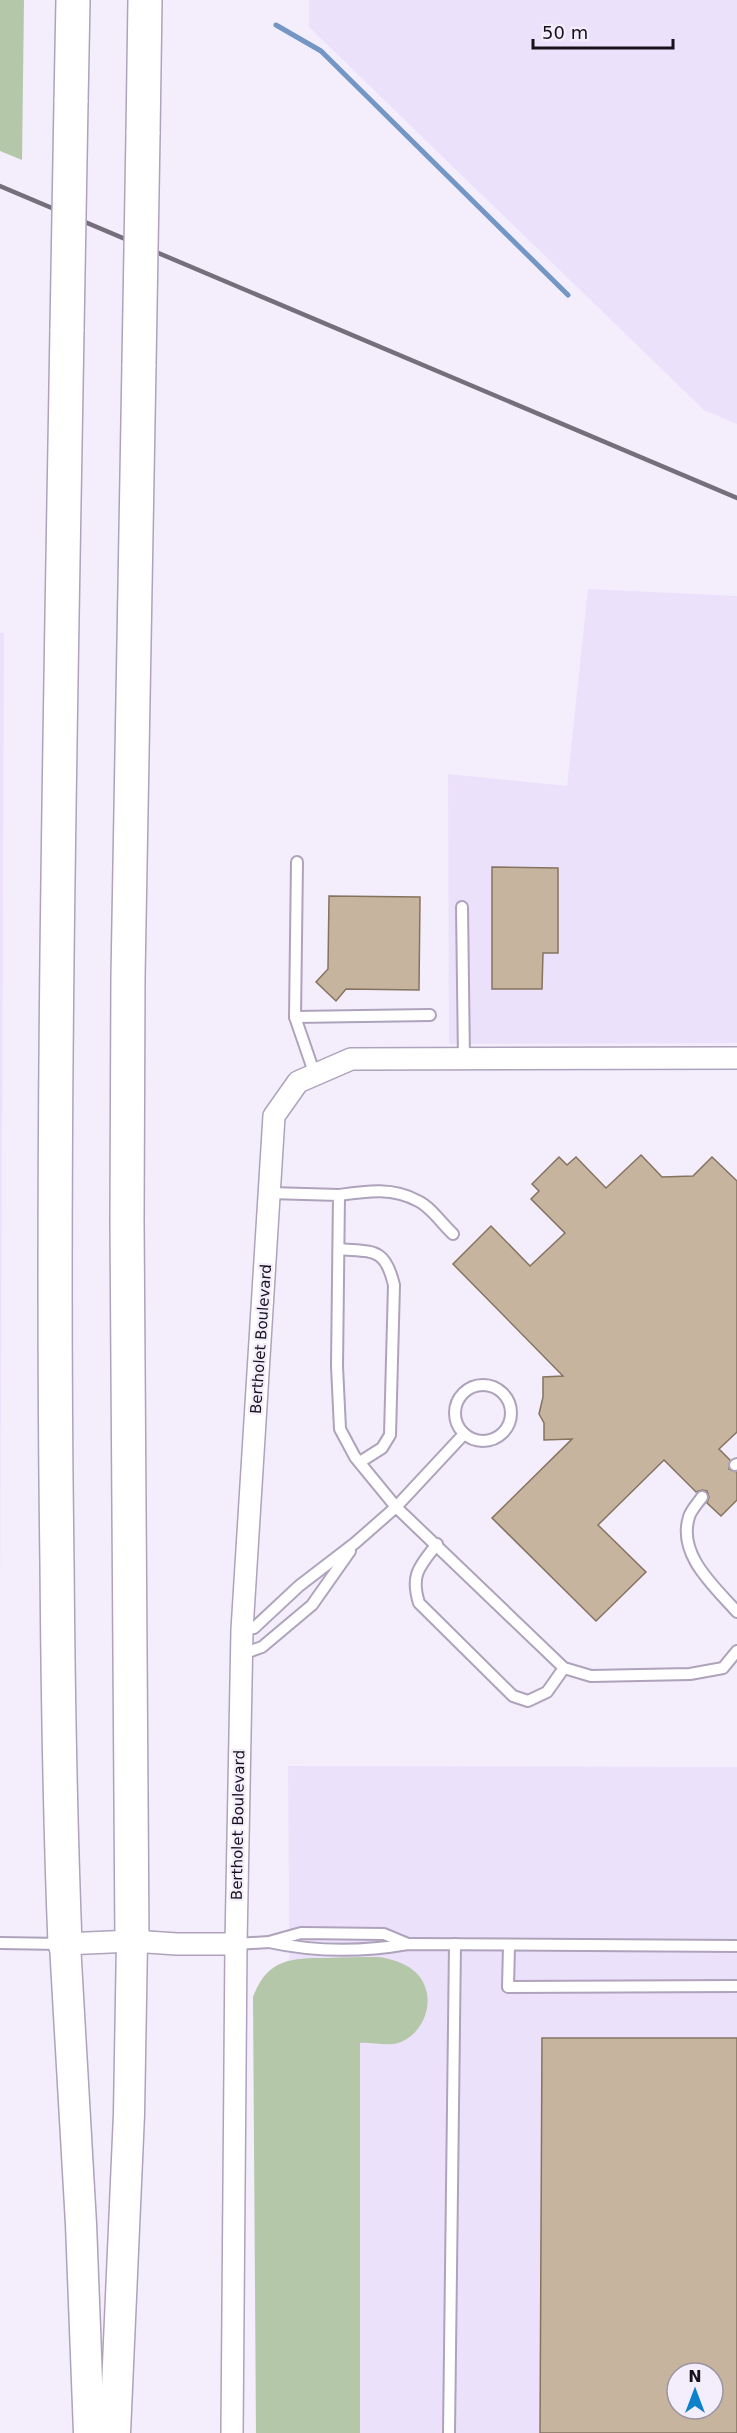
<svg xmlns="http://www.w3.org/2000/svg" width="737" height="2433" viewBox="0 0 737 2433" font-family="'DejaVu Sans',sans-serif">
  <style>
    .built { fill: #ece1fb; fill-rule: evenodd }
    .green { fill: #b4c8a9 }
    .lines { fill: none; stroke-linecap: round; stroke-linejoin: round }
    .stream { stroke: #7396c5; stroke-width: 5 }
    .building { fill: #c6b49f; stroke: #84735f; stroke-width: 1.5; fill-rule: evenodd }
    .service-casing { stroke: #aea3bb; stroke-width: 14 }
    .minor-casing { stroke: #aea3bb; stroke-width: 24 }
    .secondary-casing { stroke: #aea3bb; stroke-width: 33 }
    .motorway-casing { stroke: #aea3bb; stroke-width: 36 }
    .service { stroke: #fff; stroke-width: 10 }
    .minor { stroke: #fff; stroke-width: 21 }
    .secondary { stroke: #fff; stroke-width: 30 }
    .motorway { stroke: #fff; stroke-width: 33 }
    .rail { stroke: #746f7b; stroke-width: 4.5 }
    .motorway-bridge-casing { stroke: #aea3bb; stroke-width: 36; stroke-linecap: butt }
    .motorway-bridge { stroke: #fff; stroke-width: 33 }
    .labels { text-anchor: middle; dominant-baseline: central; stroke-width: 4.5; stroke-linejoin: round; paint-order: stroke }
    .street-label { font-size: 15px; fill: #16121b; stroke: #f3edfc }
  </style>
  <rect width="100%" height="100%" fill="#f3edfc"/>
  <g class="built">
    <path d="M309,0H737V424L704,410L309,27Z"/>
    <path d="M588,589L737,596V1043L449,1044L448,774L567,786Z"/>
    <path d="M0,633H4L0,1603Z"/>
    <path d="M288,1766L737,1767V2433H293ZM677,2373H713V2409H677Z"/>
  </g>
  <g class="green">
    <path d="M0,0H24L22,160L0,151Z"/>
    <path d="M379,1957C391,1959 403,1962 413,1970C438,1990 429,2030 401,2042C391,2047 371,2042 360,2043V2433H256L253,1997C267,1959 291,1958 326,1958C343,1957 361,1957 379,1957Z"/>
  </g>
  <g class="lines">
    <path class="stream" d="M276,25L321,51L568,295"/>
  </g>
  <g class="building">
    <path d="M492,867L558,868V953H543L542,989H492Z"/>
    <path d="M329,896L420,897L419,990L346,989L336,1001L316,982L328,969Z"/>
    <path d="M641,1155L662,1177L693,1176L712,1157L737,1181V1432L719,1449L730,1460L729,1469L737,1472V1500L721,1516L707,1503L709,1497L707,1491L702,1490L696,1492L664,1460L598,1525L646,1572L596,1621L492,1518L572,1439L544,1440V1423L539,1414L543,1397V1377L563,1376L453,1264L491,1226L530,1266L565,1233L531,1199L539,1191L532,1184L559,1157L567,1165L576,1157L606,1188Z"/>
    <path d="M542,2038H737V2433H540ZM677,2373H713V2409H677Z"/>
  </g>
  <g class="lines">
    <defs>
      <g id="service">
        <path d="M297,862L295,1017L315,1075"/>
        <path d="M462,907L464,1059"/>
        <path d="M295,1017L430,1015"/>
        <path d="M270,1193L339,1195L337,1366L340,1429L355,1457L396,1507L464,1434"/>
        <path d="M339,1195C367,1191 393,1187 418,1201C431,1207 442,1224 453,1234"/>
        <path d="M339,1249C373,1252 385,1247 394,1285L390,1435L382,1448L360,1462"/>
        <circle cx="483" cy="1413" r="28"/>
        <path d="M735,1465L737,1464"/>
        <path d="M702,1497C698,1503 691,1510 689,1517C677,1555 715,1587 737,1612"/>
        <path d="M437,1544C420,1566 410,1574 419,1603L513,1696L528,1701L547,1692L564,1668"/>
        <path d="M242,1630L254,1628L299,1586L355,1543L396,1507L564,1668L591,1676L690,1674L723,1668L737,1651"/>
        <path d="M242,1654L262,1647L312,1605L350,1551"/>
        <path d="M269,1942C315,1952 362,1952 408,1944L737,1946"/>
        <path d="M0,1943L62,1944"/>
        <path d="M236,1944L269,1942L301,1933L384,1934L408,1944"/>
        <path d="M509,1946L508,1987L737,1986"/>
        <path d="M449,2433L455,1944"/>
      </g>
      <g id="minor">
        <path d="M65,1944L132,1941L177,1944H236"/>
        <path d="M232,2433L236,1944L242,1630L274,1116L298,1082L351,1059L737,1058"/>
      </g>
      <g id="secondary">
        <path d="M65,1944L81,2224L89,2433"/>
        <path d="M115,2433L129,2114L132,1941"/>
      </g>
      <g id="motorway">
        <path d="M71,102L73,0"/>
        <path d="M143,134L145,0"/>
        <path d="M132,1941L127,1220L128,977L139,364"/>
        <path d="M65,1944C60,1817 58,1690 57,1563C51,1151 60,740 67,329"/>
      </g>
    </defs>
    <use href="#service" class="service-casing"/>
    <use href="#minor" class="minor-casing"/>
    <use href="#secondary" class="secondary-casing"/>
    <use href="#motorway" class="motorway-casing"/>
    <use href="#service" class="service"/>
    <use href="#minor" class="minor"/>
    <use href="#secondary" class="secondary"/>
    <use href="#motorway" class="motorway"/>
    <path class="rail" d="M0,186L737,498"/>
    <defs>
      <g id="motorway-bridge">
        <path d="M67,329L71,102"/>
        <path d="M139,364L143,134"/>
      </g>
    </defs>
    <use href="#motorway-bridge" class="motorway-bridge-casing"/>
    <use href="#motorway-bridge" class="motorway-bridge"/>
  </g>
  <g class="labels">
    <g class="street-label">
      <text transform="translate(261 1339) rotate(-86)">Bertholet Boulevard</text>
      <text transform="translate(238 1825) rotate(-89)">Bertholet Boulevard</text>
    </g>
  </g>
  <g transform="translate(695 2391)"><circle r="28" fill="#f3edfc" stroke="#9b95a2" stroke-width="1.5"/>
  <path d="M0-4.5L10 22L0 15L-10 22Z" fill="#0d82cb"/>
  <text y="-9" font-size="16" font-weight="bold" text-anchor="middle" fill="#16121b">N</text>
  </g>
  <path d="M533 39v9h140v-9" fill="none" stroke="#16121b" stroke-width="3"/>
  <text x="542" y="39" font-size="18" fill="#16121b" stroke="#f3edfc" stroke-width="4.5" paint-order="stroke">50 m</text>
</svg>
